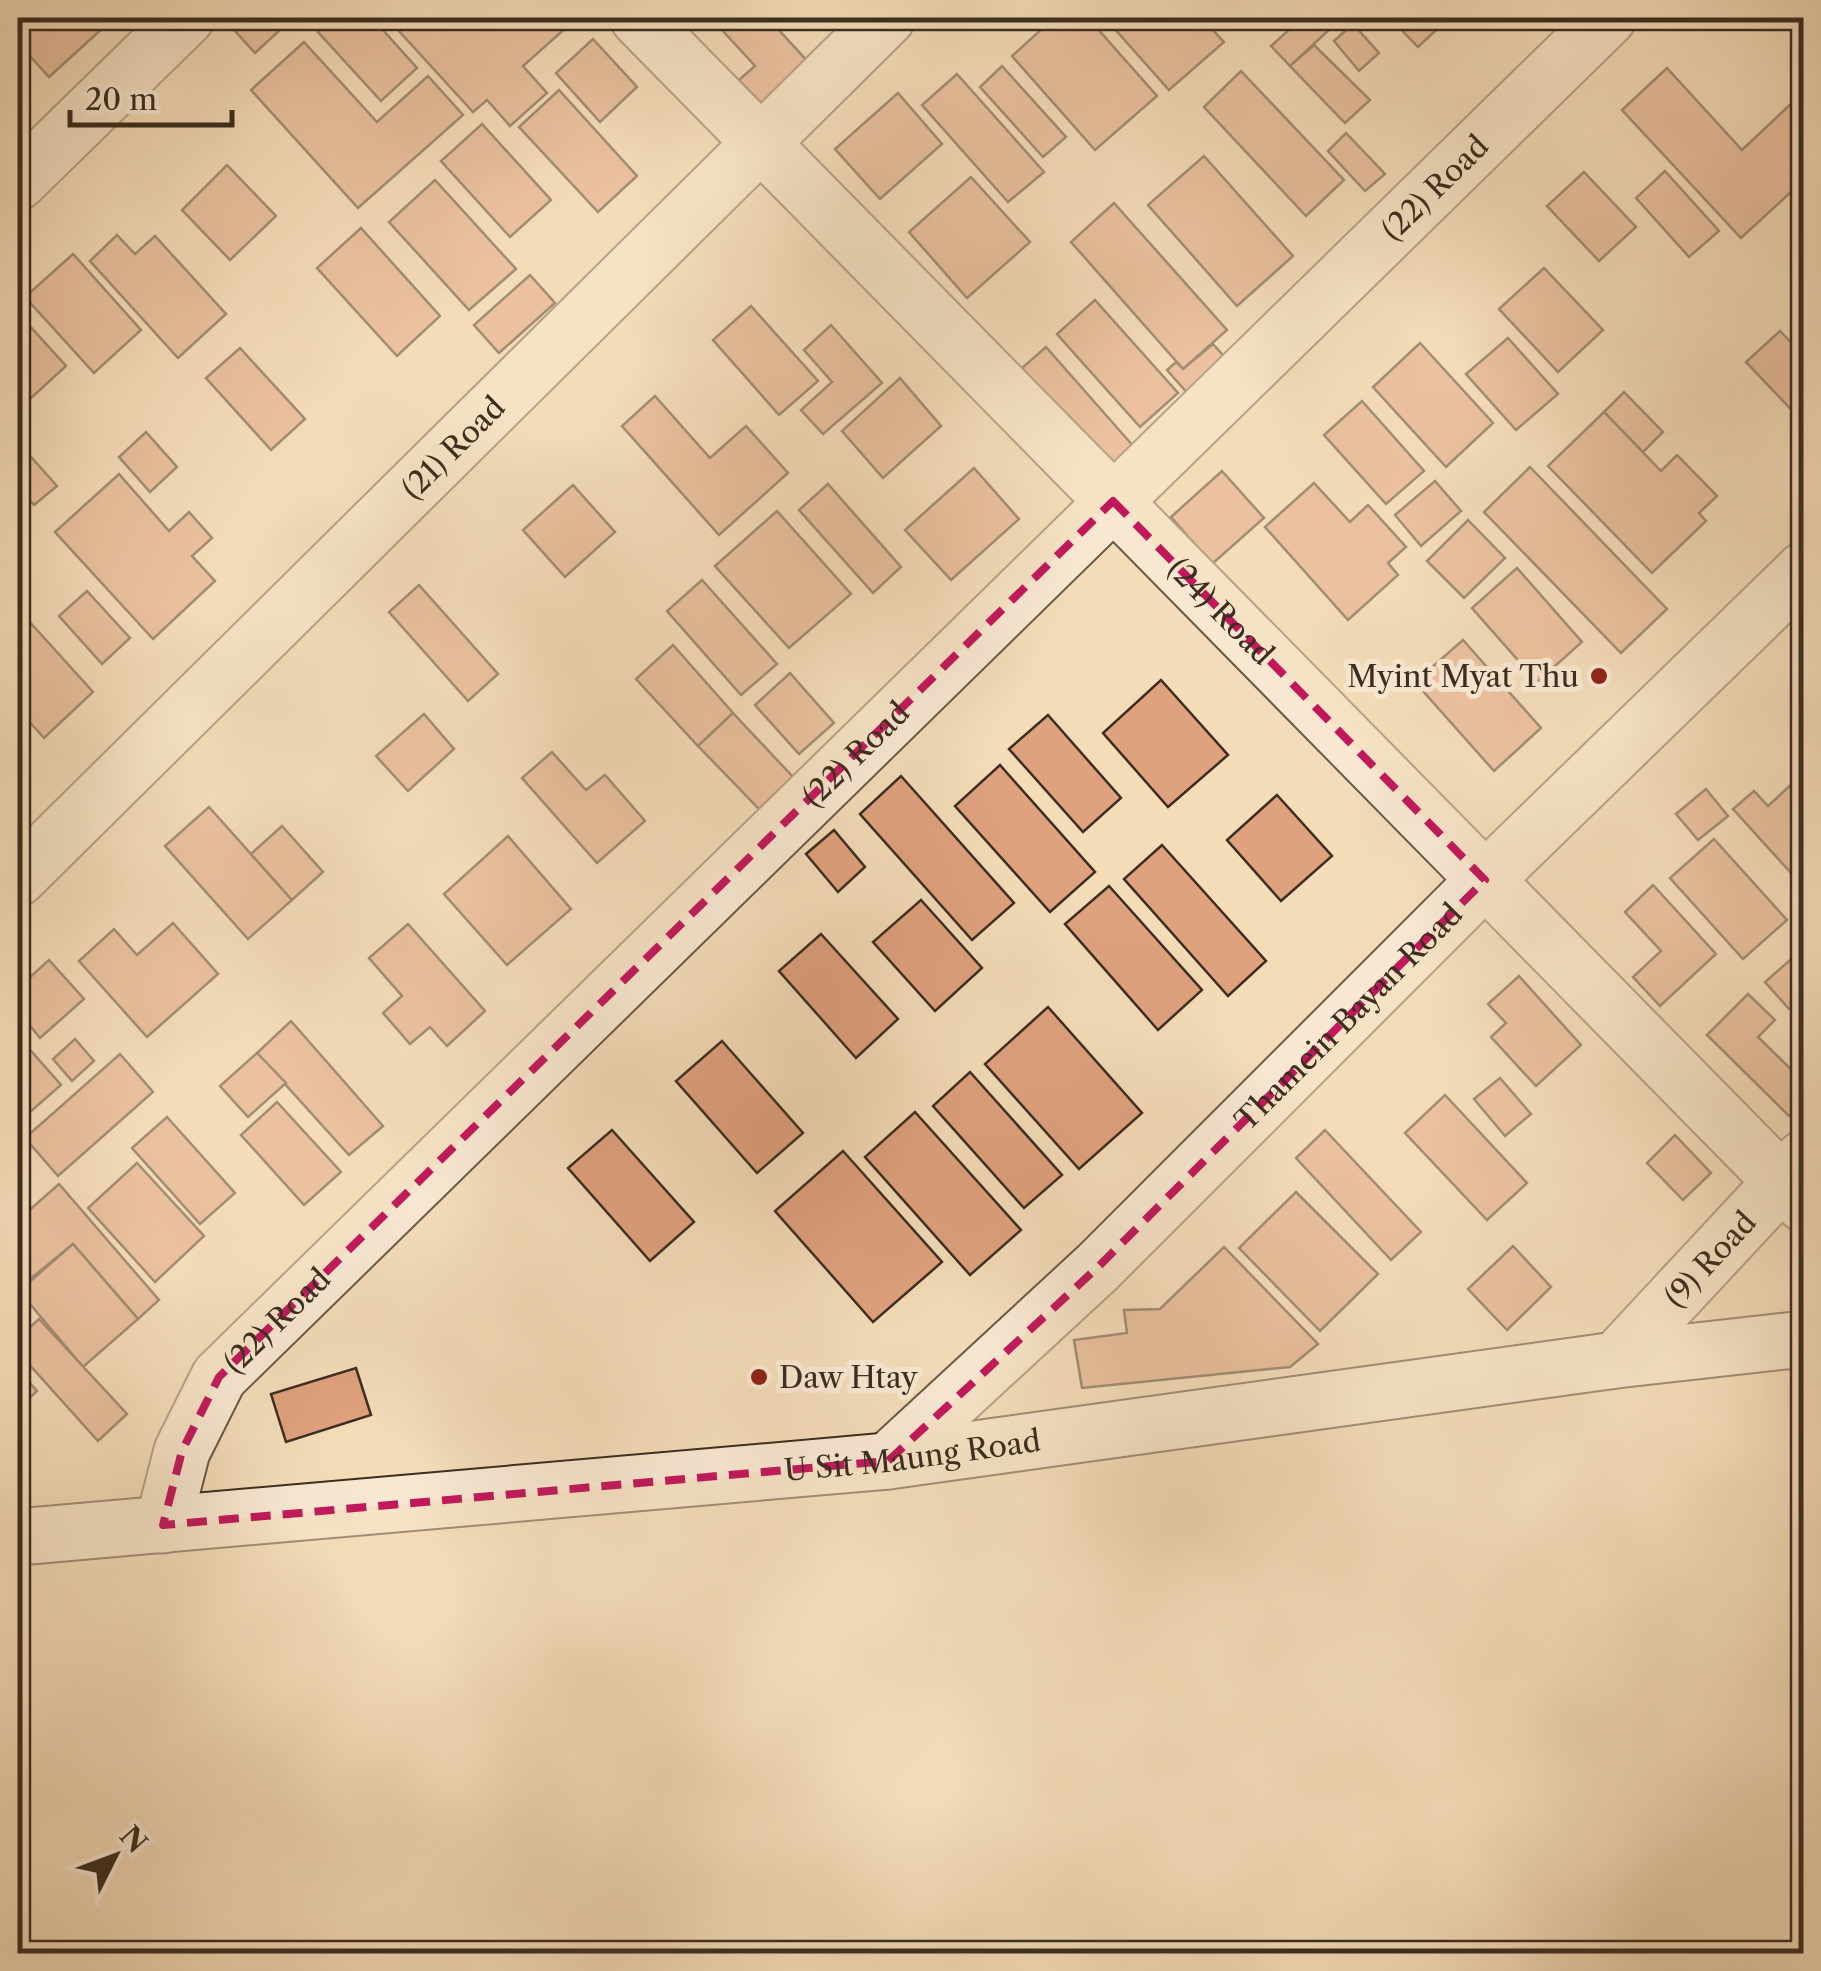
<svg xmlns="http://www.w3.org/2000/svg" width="1821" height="1971" viewBox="0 0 1821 1971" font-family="'Libre Caslon Text',serif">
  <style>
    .building { fill: #e0a17e; stroke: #3b2d20; stroke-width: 2.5 }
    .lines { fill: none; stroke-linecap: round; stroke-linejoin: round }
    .street-casing { stroke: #695946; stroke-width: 59 }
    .secondary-casing { stroke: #3b2d20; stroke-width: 59 }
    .street { stroke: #f8e8d2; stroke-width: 55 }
    .secondary { stroke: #f8e8d2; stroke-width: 55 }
    .marked { fill: none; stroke: #c2185b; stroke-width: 8; stroke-dasharray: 20 12; stroke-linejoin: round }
    .poi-dot { fill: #8f2418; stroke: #f8e8d2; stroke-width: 4 }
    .labels { text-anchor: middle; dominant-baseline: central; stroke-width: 10; stroke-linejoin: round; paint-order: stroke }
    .street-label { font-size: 30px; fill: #3b2d20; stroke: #f8e8d2 }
    .poi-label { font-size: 30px; fill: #3b2d20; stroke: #f8e8d2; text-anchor: end }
  </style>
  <rect width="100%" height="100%" fill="#f4dcb9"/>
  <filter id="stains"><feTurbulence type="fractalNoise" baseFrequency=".002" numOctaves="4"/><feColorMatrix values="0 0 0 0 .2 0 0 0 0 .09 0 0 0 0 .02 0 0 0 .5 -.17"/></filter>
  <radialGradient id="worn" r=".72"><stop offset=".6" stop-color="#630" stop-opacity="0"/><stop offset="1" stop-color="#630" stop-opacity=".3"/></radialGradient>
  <g class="building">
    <path d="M18,18H93L103,28L49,77L18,43Z"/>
    <path d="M229,18H267L279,31L255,53L226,21Z"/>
    <path d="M334,18H372L417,68L381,101L318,32Z"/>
    <path d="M387,18H577L523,66L547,93L510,126L487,100L473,112Z"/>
    <path d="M711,18H791L778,29L810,64L756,113L732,86L755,66Z"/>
    <path d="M1054,18H1088L1157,96L1095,150L1012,56Z"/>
    <path d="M1105,18H1220L1209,26L1224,42L1169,90Z"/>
    <path d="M1302,18H1321L1331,28L1290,66L1271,46Z"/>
    <path d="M1390,18H1449L1418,47Z"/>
    <path d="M1353,24L1379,53L1359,71L1334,41Z"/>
    <path d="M593,39L637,87L600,122L556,73Z"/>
    <path d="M304,42L377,122L428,76L463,115L358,208L251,90Z"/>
    <path d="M1314,45L1370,100L1345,123L1290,66Z"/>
    <path d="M1002,66L1066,137L1043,157L980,87Z"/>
    <path d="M1667,68L1742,150L1794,101L1804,112V180L1741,238L1622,110Z"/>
    <path d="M1241,71L1344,180L1306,216L1204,107Z"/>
    <path d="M957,74L1044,172L1008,202L922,105Z"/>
    <path d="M559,90L637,176L598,212L519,127Z"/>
    <path d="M898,93L942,144L880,199L835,149Z"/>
    <path d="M482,124L551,200L510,237L441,161Z"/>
    <path d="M1346,133L1385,174L1365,191L1328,151Z"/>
    <path d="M1204,156L1293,256L1237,306L1148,205Z"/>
    <path d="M227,165L276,216L230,260L182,210Z"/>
    <path d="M1665,171L1719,231L1689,257L1636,198Z"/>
    <path d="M1584,172L1636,227L1599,261L1547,206Z"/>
    <path d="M971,177L1030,242L967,298L909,232Z"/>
    <path d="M435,180L516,269L469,310L389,222Z"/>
    <path d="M1114,203L1227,330L1183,369L1071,242Z"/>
    <path d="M361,228L440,316L397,356L317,268Z"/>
    <path d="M117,235L135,254L155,236L226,314L178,358L90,261Z"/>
    <path d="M73,254L141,330L94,373L25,297Z"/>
    <path d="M1544,268L1603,330L1558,372L1499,309Z"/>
    <path d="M530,275L555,303L499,353L474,325Z"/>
    <path d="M1095,300L1178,393L1140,427L1057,334Z"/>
    <path d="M751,306L818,381L779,415L713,340Z"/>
    <path d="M18,313L66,366L18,410Z"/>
    <path d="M831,325L882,383L823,434L801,410L832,382L804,350Z"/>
    <path d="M1780,331L1804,356V423L1746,362Z"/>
    <path d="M1508,338L1558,394L1516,430L1466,374Z"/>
    <path d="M1420,343L1493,423L1446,467L1373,387Z"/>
    <path d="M1213,344L1229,362L1190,396L1167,370L1176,362L1183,369Z"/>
    <path d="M1046,347L1135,448L1111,468L1022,368Z"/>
    <path d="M240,348L305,419L271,450L206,378Z"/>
    <path d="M900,378L941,426L883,478L842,431Z"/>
    <path d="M1624,392L1663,432L1643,452L1604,412Z"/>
    <path d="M655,396L710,458L746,426L788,473L719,535L622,426Z"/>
    <path d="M1362,401L1424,471L1386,504L1324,435Z"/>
    <path d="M1604,412L1661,471L1677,455L1717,496L1699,513L1706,521L1652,573L1548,466Z"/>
    <path d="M146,432L177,467L150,492L119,457Z"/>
    <path d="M24,449L57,486L34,505L18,486V454Z"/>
    <path d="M1530,467L1667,609L1621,653L1484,512Z"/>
    <path d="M974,468L1019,519L951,580L905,530Z"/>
    <path d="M1222,471L1264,518L1212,564L1171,517Z"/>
    <path d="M119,474L169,531L189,512L212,538L192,556L215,581L153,639L55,532Z"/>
    <path d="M1435,481L1461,511L1421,546L1395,515Z"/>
    <path d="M1314,483L1350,522L1368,505L1406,547L1388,563L1398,575L1348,620L1265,527Z"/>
    <path d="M828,484L901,567L873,593L799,510Z"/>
    <path d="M573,485L615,532L565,577L523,530Z"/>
    <path d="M777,511L851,594L789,648L715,566Z"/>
    <path d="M1468,520L1505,558L1464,598L1427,561Z"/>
    <path d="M1517,568L1582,642L1537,682L1472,608Z"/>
    <path d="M702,580L777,664L741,695L667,611Z"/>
    <path d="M419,585L498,674L468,701L389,612Z"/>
    <path d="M87,591L130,638L102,664L59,616Z"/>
    <path d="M18,609L93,692L44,738L18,709Z"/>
    <path d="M1463,640L1541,728L1494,771L1415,682Z"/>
    <path d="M673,645L733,713L698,746L636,679Z"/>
    <path d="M790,673L834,723L799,754L755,705Z"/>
    <path d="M1161,680L1228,755L1168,807L1103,733Z"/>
    <path d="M733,713L793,777L759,809L698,746Z"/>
    <path d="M424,714L454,749L408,791L376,756Z"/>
    <path d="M1048,715L1121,798L1083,832L1009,749Z"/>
    <path d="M552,752L586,790L605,775L645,821L597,863L522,778Z"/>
    <path d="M1000,765L1095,872L1050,912L955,806Z"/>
    <path d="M901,776L1014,903L972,940L860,814Z"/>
    <path d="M1793,783L1804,795L1802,885L1733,809L1754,791L1768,806Z"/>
    <path d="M1706,789L1728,816L1698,840L1676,814Z"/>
    <path d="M1277,795L1332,856L1281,901L1227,840Z"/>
    <path d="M209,807L292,900L248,939L165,846Z"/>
    <path d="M282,826L323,872L292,900L251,854Z"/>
    <path d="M834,830L865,867L838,892L806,854Z"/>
    <path d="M508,836L571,909L507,965L444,894Z"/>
    <path d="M1714,839L1787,920L1743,959L1670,878Z"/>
    <path d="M1162,845L1266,961L1228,996L1124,879Z"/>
    <path d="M1653,885L1716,954L1660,1006L1633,977L1661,951L1625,912Z"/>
    <path d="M1109,886L1202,990L1158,1030L1065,924Z"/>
    <path d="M921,900L982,968L935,1011L873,942Z"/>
    <path d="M173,923L218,974L147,1037L79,961L114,929L137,955Z"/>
    <path d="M408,924L485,1011L447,1046L430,1027L410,1044L383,1013L402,996L369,958Z"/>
    <path d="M821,934L898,1019L856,1058L779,971Z"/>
    <path d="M1804,948V996L1789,1009L1765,982Z"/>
    <path d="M49,960L84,999L40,1038L18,1011V988Z"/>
    <path d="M1519,976L1581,1045L1536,1086L1491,1037L1506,1023L1488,1004Z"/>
    <path d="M1748,994L1775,1020L1758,1037L1804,1082V1100L1789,1116L1707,1035Z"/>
    <path d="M1048,1007L1142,1113L1079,1169L985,1064Z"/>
    <path d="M291,1021L383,1126L349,1155L257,1053Z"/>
    <path d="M18,1036L61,1085L30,1112L18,1098Z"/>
    <path d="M75,1039L94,1061L72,1081L53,1059Z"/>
    <path d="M722,1041L803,1133L757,1173L676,1081Z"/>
    <path d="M257,1053L286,1083L248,1117L220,1086Z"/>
    <path d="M120,1054L153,1092L58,1176L25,1138Z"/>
    <path d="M970,1072L1062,1175L1024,1208L933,1106Z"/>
    <path d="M1500,1078L1531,1114L1505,1136L1474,1099Z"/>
    <path d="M1445,1095L1527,1183L1487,1220L1405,1133Z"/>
    <path d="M277,1102L341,1172L304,1205L241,1135Z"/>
    <path d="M915,1112L1021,1230L970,1275L865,1157Z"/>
    <path d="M167,1117L235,1193L200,1224L132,1148Z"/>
    <path d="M612,1130L694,1222L650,1261L568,1168Z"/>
    <path d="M1325,1130L1421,1232L1391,1260L1296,1158Z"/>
    <path d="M1675,1135L1711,1173L1683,1200L1647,1163Z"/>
    <path d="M843,1151L942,1262L873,1322L775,1211Z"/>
    <path d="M137,1163L204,1236L155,1282L88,1208Z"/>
    <path d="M59,1184L159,1300L138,1319L73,1244L18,1289V1220Z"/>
    <path d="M1296,1192L1378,1274L1320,1331L1239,1248Z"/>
    <path d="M73,1244L138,1319L83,1367L19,1291Z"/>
    <path d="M1513,1246L1551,1287L1507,1330L1468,1289Z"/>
    <path d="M1224,1247L1318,1344L1290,1367L1082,1388L1074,1340L1127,1333L1124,1310L1160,1309Z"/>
    <path d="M39,1319L127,1414L98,1441L18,1352V1338Z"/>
    <path d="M356,1368L371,1415L286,1442L271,1394Z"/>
    <path d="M18,1370L37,1391L18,1409Z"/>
  </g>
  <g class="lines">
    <defs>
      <g id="street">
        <path id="s1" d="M638,18L1804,1204"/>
        <path d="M18,182L186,18"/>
        <path id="s2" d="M18,878L887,18"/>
        <path id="s3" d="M1616,1360L1804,1158"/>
        <path id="s4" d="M888,1461L1098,1267L1485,880L1804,570"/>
        <path id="s5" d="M163,1525L182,1451L219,1377L1608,18"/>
      </g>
      <g id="secondary">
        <path id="s6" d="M18,1537L888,1461L1616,1360L1804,1339"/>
      </g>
    </defs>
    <use href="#street" class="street-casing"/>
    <use href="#secondary" class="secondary-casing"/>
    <use href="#street" class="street"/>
    <use href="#secondary" class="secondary"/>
  </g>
  <path d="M0 0H1821V1971H0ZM1113,501L1485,880L1098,1267L888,1461L163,1525L182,1451L219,1377Z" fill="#f4dcb9" fill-opacity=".55" fill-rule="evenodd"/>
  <path class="marked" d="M1113,501L1485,880L1098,1267L888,1461L163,1525L182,1451L219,1377Z"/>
  <g class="poi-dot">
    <circle cx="1599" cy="676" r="10"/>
    <circle cx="759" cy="1377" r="10"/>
  </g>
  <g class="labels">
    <g class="street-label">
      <text stroke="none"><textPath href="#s5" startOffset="1860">(22) Road</textPath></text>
      <text stroke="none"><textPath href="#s2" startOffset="612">(21) Road</textPath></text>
      <text stroke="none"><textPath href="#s1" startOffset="832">(24) Road</textPath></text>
      <text stroke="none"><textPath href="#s5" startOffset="1050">(22) Road</textPath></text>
      <text stroke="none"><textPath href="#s4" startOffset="640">Thamein Bayan Road</textPath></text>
      <text stroke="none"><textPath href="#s3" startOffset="138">(9) Road</textPath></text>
      <text stroke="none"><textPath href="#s5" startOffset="240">(22) Road</textPath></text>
      <text stroke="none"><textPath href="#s6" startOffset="898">U Sit Maung Road</textPath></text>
    </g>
    <g class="poi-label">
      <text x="1579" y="676">Myint Myat Thu</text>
      <text x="779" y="1377" text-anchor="start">Daw Htay</text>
    </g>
  </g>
  <rect width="1821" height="1971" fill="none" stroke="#f4dcb9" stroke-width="60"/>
  <rect x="20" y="20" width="1781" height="1931" fill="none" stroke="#3b2d20" stroke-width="5"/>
  <rect x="30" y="30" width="1761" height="1911" fill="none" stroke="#3b2d20" stroke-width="2.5"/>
  <g transform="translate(115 1856) rotate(48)" stroke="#f8e8d2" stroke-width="8" paint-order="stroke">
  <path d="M0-8L18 38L0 25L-18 38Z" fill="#3b2d20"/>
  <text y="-15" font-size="28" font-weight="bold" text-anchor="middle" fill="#3b2d20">N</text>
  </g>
  <path d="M70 110v15h162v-15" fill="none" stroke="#3b2d20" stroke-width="5"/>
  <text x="85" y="110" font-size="30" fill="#3b2d20" stroke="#f8e8d2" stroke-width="8" paint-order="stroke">20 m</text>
  <rect width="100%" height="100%" filter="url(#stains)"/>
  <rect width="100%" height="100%" fill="url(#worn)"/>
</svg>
